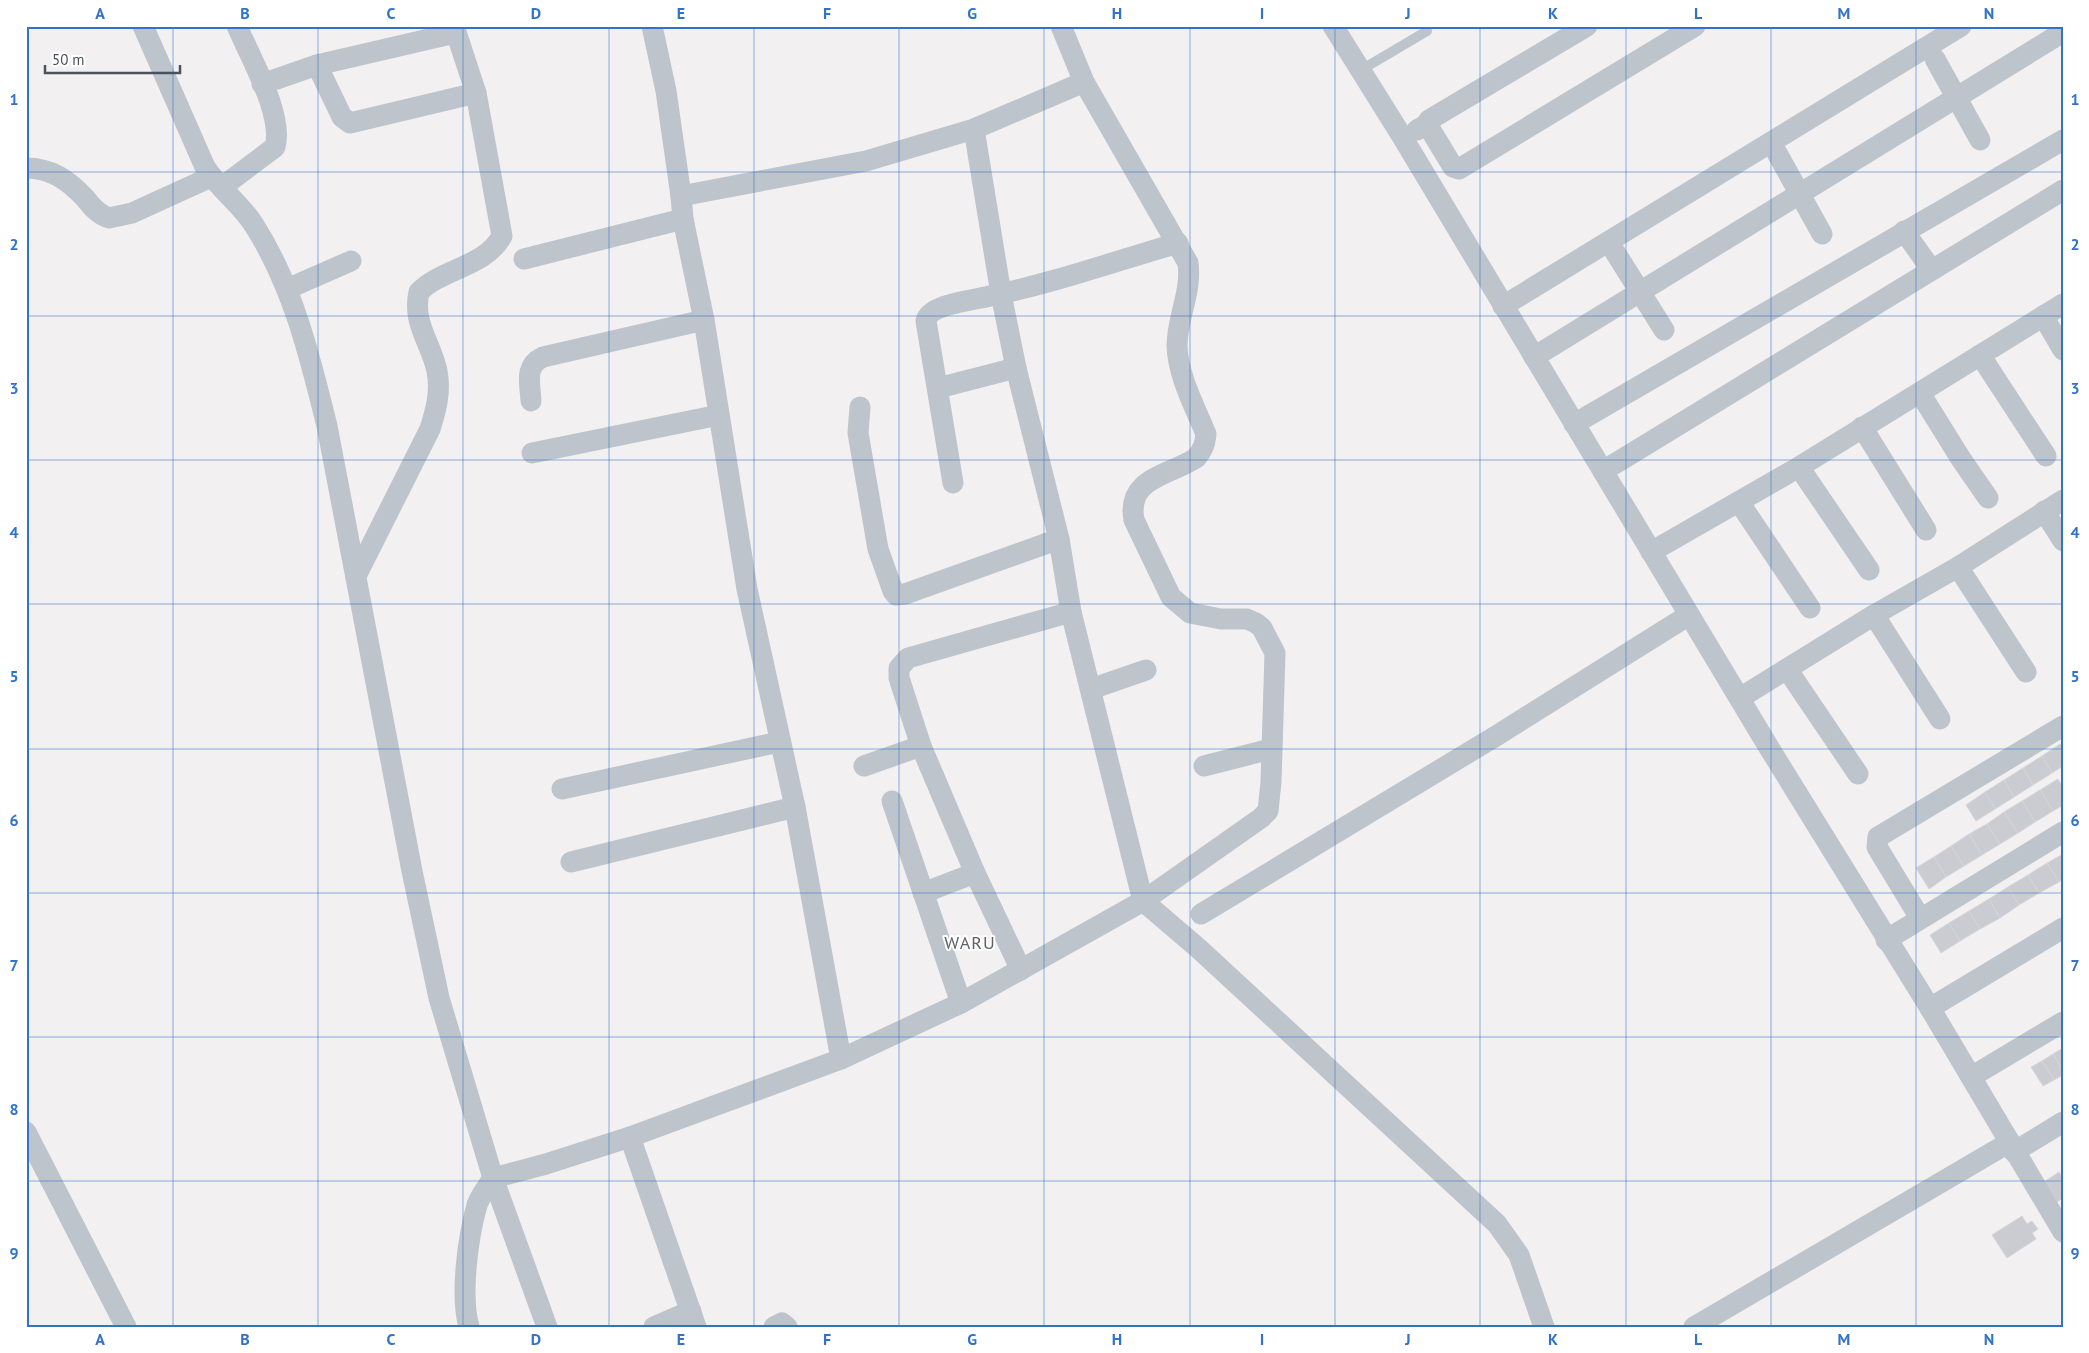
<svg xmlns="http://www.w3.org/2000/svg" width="2089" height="1353" viewBox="0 0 2089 1353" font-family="'PT Sans',sans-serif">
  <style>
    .building { fill: #cbccd2; stroke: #d5d6da }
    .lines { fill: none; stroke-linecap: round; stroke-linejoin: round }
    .service { stroke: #bdc4cb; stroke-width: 10 }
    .minor { stroke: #bdc4cb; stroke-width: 21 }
    .grid { fill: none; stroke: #3173cb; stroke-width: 1; stroke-opacity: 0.55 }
    .labels { text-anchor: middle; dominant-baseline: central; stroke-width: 4; stroke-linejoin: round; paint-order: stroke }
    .quarter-label { font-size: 18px; letter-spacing: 1px; fill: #5d6064; stroke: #fff }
    .neatline { fill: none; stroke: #3173cb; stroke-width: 2 }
    .grid-label { font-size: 16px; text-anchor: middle; font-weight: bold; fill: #3173cb }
  </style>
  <rect width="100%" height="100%" fill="#f2f0f0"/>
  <g class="building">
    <path d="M2060,744L2063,747V766L2052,773L2042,756Z"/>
    <path d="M2042,756L2052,773L2033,785L2023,768Z"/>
    <path d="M2023,768L2033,785L2014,797L2004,780Z"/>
    <path d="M2058,779L2063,787V805L2053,811L2040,790Z"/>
    <path d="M2004,780L2014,797L1995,809L1985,792Z"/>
    <path d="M2040,790L2053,811L2035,822L2022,801Z"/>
    <path d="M1985,792L1995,809L1976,821L1966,805Z"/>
    <path d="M2022,801L2035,822L2018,833L2004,812Z"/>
    <path d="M2004,812L2018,833L2000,844L1987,824Z"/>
    <path d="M1987,824L2000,844L1982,855L1969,834Z"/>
    <path d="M1969,834L1982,855L1964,866L1951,846Z"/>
    <path d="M1951,846L1964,866L1946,877L1934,857Z"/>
    <path d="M2063,854V879L2059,882L2047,863Z"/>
    <path d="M1934,857L1946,877L1929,889L1916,868Z"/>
    <path d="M2047,863L2059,882L2039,893L2028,875Z"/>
    <path d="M2028,875L2039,893L2019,905L2008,887Z"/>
    <path d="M2008,887L2019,905L2000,918L1989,899Z"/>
    <path d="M1989,899L2000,918L1980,929L1969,911Z"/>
    <path d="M1969,911L1980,929L1960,941L1949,923Z"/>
    <path d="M1949,923L1960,941L1941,953L1930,935Z"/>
    <path d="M2063,1048V1071L2053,1054Z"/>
    <path d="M2053,1054L2063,1071V1075L2054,1080L2042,1061Z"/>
    <path d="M2042,1061L2054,1080L2043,1086L2031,1067Z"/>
    <path d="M2059,1172L2063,1179V1198L2057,1202L2044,1182Z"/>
    <path d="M2022,1216L2027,1224L2032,1221L2038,1229L2032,1233L2036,1239L2007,1258L1992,1235Z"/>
  </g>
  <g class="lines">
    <path class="service" d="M1361,70L1427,31"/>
    <g class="minor">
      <path d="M143,26L205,167C219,189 241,204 254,225C293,286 310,357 327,426L412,871L439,998L493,1178L546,1164L630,1137L696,1327"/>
      <path d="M652,26L666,91L681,196L683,219L704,320L747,589L795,807"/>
      <path d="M1333,26L1403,138L1768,746L1930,1008L2063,1232"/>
      <path d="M1935,59L1980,140"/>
      <path d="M317,65L342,117L350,123L476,93"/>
      <path d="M262,84L317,65L455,33"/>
      <path d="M1427,124L1453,167L1459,169L1695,26"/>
      <path d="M974,129L1001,294L1016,368L1059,539L1071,612L1143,901L1198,948L1497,1224L1519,1255L1544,1327"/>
      <path d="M1417,130L1427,124L1429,120L1587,26"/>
      <path d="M1777,153L1822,234"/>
      <path d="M26,168C51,168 68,180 85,198C92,207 98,214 109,218L132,213L211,177"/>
      <path d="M222,187L275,147C284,115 250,57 237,26"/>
      <path d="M681,196L866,161L974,129L1084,82"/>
      <path d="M1904,231L1931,269"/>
      <path d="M1615,252L1664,330"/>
      <path d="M524,259L683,219"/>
      <path d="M287,289L351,261"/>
      <path d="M1503,306L1961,26"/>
      <path d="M2043,316L2063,350"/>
      <path d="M1980,355L2046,456"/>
      <path d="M1534,357L2063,32"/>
      <path d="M938,388L1016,368"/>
      <path d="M1920,393L1961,459L1988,498"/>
      <path d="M531,401C530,383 524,366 543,357L704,320"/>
      <path d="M860,407L858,433L878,549L893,591L896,595L905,594L1059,539"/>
      <path d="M1574,424L2063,140"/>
      <path d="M1862,427L1926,530"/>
      <path d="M532,453L719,415"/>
      <path d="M1799,467L1869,570"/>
      <path d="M1603,471L2063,190"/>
      <path d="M953,483L926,321C929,304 975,300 990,296C1054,283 1116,261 1178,243"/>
      <path d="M1739,502L1810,608"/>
      <path d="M2044,511L2063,541"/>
      <path d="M1651,552L1799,467L2063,304"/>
      <path d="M1958,567L2026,672"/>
      <path d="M356,576L430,429C436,410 441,392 437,371C431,342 412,324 419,292C443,268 485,267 502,236L476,93L454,26"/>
      <path d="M1874,615L1940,719"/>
      <path d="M1787,669L1858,774"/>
      <path d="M1091,689L1146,670"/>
      <path d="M1740,698L1874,615L1958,567L2063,500"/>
      <path d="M864,766L921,746"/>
      <path d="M1204,766L1271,749"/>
      <path d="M562,789L779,742"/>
      <path d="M892,801L961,1003"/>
      <path d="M571,862L795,807L841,1059"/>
      <path d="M923,893L975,873"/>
      <path d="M1201,914L1496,736L1689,615"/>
      <path d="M1920,918L1877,847L1878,837L2063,726"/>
      <path d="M1886,940L2063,832"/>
      <path d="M1021,970L975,873L921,746L899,678V668L908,658L1071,612"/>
      <path d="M1930,1008L2063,928"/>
      <path d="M1971,1077L2063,1022"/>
      <path d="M26,1132L126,1327"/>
      <path d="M630,1137L841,1059L961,1003L1143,901L1261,818L1268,811L1271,782L1275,653L1262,628L1256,623L1247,619H1221L1190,613L1171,597L1134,520C1126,478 1168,476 1196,458C1203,450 1205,444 1206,434C1195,407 1178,376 1177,346C1177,317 1192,292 1188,263L1084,82L1061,26"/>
      <path d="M2014,1152L2063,1122"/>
      <path d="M493,1178L547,1327"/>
      <path d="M469,1327C460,1295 468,1237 477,1205C480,1196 488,1186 493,1178"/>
      <path d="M654,1327L691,1311"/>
      <path d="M774,1327L782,1323L787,1327"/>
      <path d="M1694,1327L2010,1142"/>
    </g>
  </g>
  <path class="grid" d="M173,26V1327M318,26V1327M463,26V1327M609,26V1327M754,26V1327M899,26V1327M1044,26V1327M1190,26V1327M1335,26V1327M1480,26V1327M1626,26V1327M1771,26V1327M1916,26V1327M26,172H2063M26,316H2063M26,460H2063M26,604H2063M26,749H2063M26,893H2063M26,1037H2063M26,1181H2063"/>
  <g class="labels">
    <g class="quarter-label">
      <text x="970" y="942">WARU</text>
    </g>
  </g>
  <rect width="2089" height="1353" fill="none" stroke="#ffffff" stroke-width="55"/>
  <path d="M45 65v8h135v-8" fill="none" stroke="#4a535b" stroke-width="2.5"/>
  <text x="52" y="65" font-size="15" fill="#4a535b" stroke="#ffffff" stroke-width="4" paint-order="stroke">50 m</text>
  <rect x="28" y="28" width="2034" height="1298" class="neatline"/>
  <g class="grid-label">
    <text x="100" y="19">A</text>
    <text x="245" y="19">B</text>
    <text x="391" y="19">C</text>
    <text x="536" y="19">D</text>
    <text x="681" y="19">E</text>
    <text x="827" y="19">F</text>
    <text x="972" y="19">G</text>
    <text x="1117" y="19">H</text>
    <text x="1262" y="19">I</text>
    <text x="1408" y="19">J</text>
    <text x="1553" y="19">K</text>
    <text x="1698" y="19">L</text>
    <text x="1844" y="19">M</text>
    <text x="1989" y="19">N</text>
    <text x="14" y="105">1</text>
    <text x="2075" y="105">1</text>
    <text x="14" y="250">2</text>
    <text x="2075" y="250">2</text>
    <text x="14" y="394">3</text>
    <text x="2075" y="394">3</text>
    <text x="14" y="538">4</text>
    <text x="2075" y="538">4</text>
    <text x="14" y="682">5</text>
    <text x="2075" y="682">5</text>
    <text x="14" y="826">6</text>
    <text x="2075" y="826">6</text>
    <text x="14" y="971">7</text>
    <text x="2075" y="971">7</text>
    <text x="14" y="1115">8</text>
    <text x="2075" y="1115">8</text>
    <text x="14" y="1259">9</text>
    <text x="2075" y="1259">9</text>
    <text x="100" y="1345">A</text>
    <text x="245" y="1345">B</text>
    <text x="391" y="1345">C</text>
    <text x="536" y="1345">D</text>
    <text x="681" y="1345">E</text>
    <text x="827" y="1345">F</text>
    <text x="972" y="1345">G</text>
    <text x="1117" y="1345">H</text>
    <text x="1262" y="1345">I</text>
    <text x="1408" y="1345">J</text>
    <text x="1553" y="1345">K</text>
    <text x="1698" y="1345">L</text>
    <text x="1844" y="1345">M</text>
    <text x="1989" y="1345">N</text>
  </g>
</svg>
